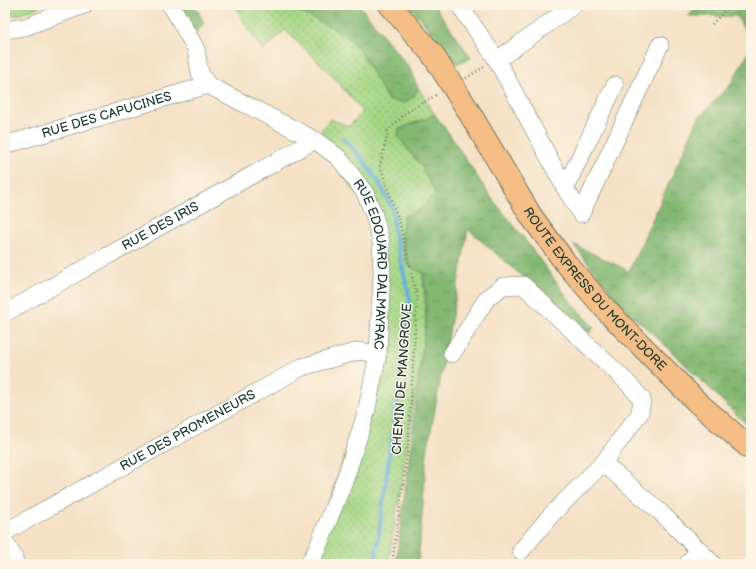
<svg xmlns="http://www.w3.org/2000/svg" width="756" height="569" viewBox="0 0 756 569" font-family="'Balsamiq Sans',sans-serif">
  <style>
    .grass { fill: url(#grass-dots); stroke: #628a5c }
    .forest { fill: url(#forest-crowns); stroke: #517a53 }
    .park { fill: url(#park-crowns); stroke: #628a5c }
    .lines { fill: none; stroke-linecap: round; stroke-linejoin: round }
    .stream { stroke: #60abd9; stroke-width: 4 }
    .minor-casing { stroke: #6a7667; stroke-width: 18 }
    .major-casing { stroke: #6a7667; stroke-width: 24 }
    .path { stroke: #6a7667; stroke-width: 2.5; stroke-dasharray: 1 3; stroke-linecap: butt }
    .minor { stroke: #fff; stroke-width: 17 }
    .major { stroke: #f6be87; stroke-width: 22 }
    .major-bridge-casing { stroke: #6a7667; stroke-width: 24; stroke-linecap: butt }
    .major-bridge { stroke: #f6be87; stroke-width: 22 }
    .labels { text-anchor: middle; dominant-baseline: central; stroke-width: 3; stroke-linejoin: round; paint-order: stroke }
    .street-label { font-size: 13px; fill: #1f3d34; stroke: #fcf5e5 }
  </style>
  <defs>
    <pattern id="grass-dots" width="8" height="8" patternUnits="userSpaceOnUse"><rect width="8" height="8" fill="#a4d684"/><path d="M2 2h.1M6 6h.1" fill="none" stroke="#85af6d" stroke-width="1.8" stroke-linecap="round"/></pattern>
    <pattern id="forest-crowns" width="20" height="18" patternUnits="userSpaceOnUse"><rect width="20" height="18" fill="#83b772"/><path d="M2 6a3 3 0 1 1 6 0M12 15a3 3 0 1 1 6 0" fill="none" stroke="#6b965e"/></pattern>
    <pattern id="park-crowns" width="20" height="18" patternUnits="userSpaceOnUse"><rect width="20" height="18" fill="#a4d684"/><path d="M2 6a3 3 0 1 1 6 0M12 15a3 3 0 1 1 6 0" fill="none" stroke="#85af6d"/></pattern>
  </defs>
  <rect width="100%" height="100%" fill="#fcf5e5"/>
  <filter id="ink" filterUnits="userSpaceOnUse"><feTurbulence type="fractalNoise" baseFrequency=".025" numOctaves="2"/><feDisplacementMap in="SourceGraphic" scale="8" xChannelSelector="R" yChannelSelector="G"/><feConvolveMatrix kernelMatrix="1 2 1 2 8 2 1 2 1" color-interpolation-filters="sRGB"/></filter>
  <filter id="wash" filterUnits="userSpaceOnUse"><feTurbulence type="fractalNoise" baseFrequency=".012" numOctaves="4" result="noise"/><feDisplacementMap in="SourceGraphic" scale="16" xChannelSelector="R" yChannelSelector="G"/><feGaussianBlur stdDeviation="0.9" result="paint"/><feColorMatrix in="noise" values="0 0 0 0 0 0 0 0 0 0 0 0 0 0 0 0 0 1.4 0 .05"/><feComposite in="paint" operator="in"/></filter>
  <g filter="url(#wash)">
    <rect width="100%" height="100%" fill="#f5e1c6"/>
    <path class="grass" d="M235,5H286L341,32L413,97L418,88L435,115L399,129L398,136L421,166L435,193L420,210L404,217L401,237L407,265L423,273L426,322L420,366L388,564H309L378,354L374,215L315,140L330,119L349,126L363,112L329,72L285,30L263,51L245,24Z"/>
    <g class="forest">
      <path d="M177,5H195L204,23L194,35Z"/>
      <path d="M286,5H359L410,69L418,88L413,97L405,103L388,100L359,49L341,32Z"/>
      <path d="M409,5H434L471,58L456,64Z"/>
      <path d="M697,5H751V43L737,16H689Z"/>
      <path d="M751,48V429L662,342L624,308L573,244L629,271L699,117L730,85Z"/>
      <path d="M435,115L445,128L490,196L523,237L571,302L594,328L588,334L468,229L427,452L418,564H396L426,322V296L423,273L407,265L401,237L404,217L420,210L435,193L421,166L398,136L399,129Z"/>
    </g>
    <path class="park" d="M5,5H43L21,14L5,17Z"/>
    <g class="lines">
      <path class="stream" d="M343,138L362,159L379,182L393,210L394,232L410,299L375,564"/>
    </g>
  </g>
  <g filter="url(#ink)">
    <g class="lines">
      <defs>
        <g id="minor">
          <path id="s1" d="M170,5L174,10L196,49L200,73L208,85L315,140L339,158L365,193L374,215L381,242L382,273L378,354L366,413L346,476L317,549L309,564"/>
          <path d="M459,5L497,60L565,188L615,85"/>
          <path d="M5,30L25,27L84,5"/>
          <path d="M497,60L574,5"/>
          <path id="s2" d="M5,145L208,85"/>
          <path d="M565,188L581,214L660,45"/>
          <path id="s3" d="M5,313L315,140"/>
          <path d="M452,354L487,298L503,286L523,285L625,380L642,399L640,413L603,463"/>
          <path id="s4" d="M5,532L302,367L359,351L378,354"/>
          <path d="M5,542L13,556L16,564"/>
          <path d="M521,551L551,515L603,463L660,512L713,564"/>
          <path d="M687,564L700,550"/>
        </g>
        <g id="major">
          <path d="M390,5L433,55"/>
          <path id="s5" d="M466,107L531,216L565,262L608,312L697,402L751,449"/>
        </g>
      </defs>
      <use href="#minor" class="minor-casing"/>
      <use href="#major" class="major-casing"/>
      <g class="path">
        <path d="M712,24L730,5"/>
        <path d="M466,78L484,67"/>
        <path d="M392,564L408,448L417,297L400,224L380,166L388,131L405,113L438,94"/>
      </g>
      <use href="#minor" class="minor"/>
      <use href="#major" class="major"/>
      <defs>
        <path id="major-bridge" d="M433,55L466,107"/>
      </defs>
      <use href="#major-bridge" class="major-bridge-casing"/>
      <use href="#major-bridge" class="major-bridge"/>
    </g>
  </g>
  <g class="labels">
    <g class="street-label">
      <text stroke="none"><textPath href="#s2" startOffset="106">RUE DES CAPUCINES</textPath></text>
      <text stroke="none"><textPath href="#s3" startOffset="178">RUE DES IRIS</textPath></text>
      <text stroke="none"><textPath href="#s1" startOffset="356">RUE EDOUARD DALMAYRAC</textPath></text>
      <text stroke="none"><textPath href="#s5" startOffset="224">ROUTE EXPRESS DU MONT-DORE</textPath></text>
      <text transform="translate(402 379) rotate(-86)">CHEMIN DE MANGROVE</text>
      <text stroke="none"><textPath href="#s4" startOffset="209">RUE DES PROMENEURS</textPath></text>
    </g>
  </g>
  <rect width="756" height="569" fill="none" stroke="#fcf5e5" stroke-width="20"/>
</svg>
